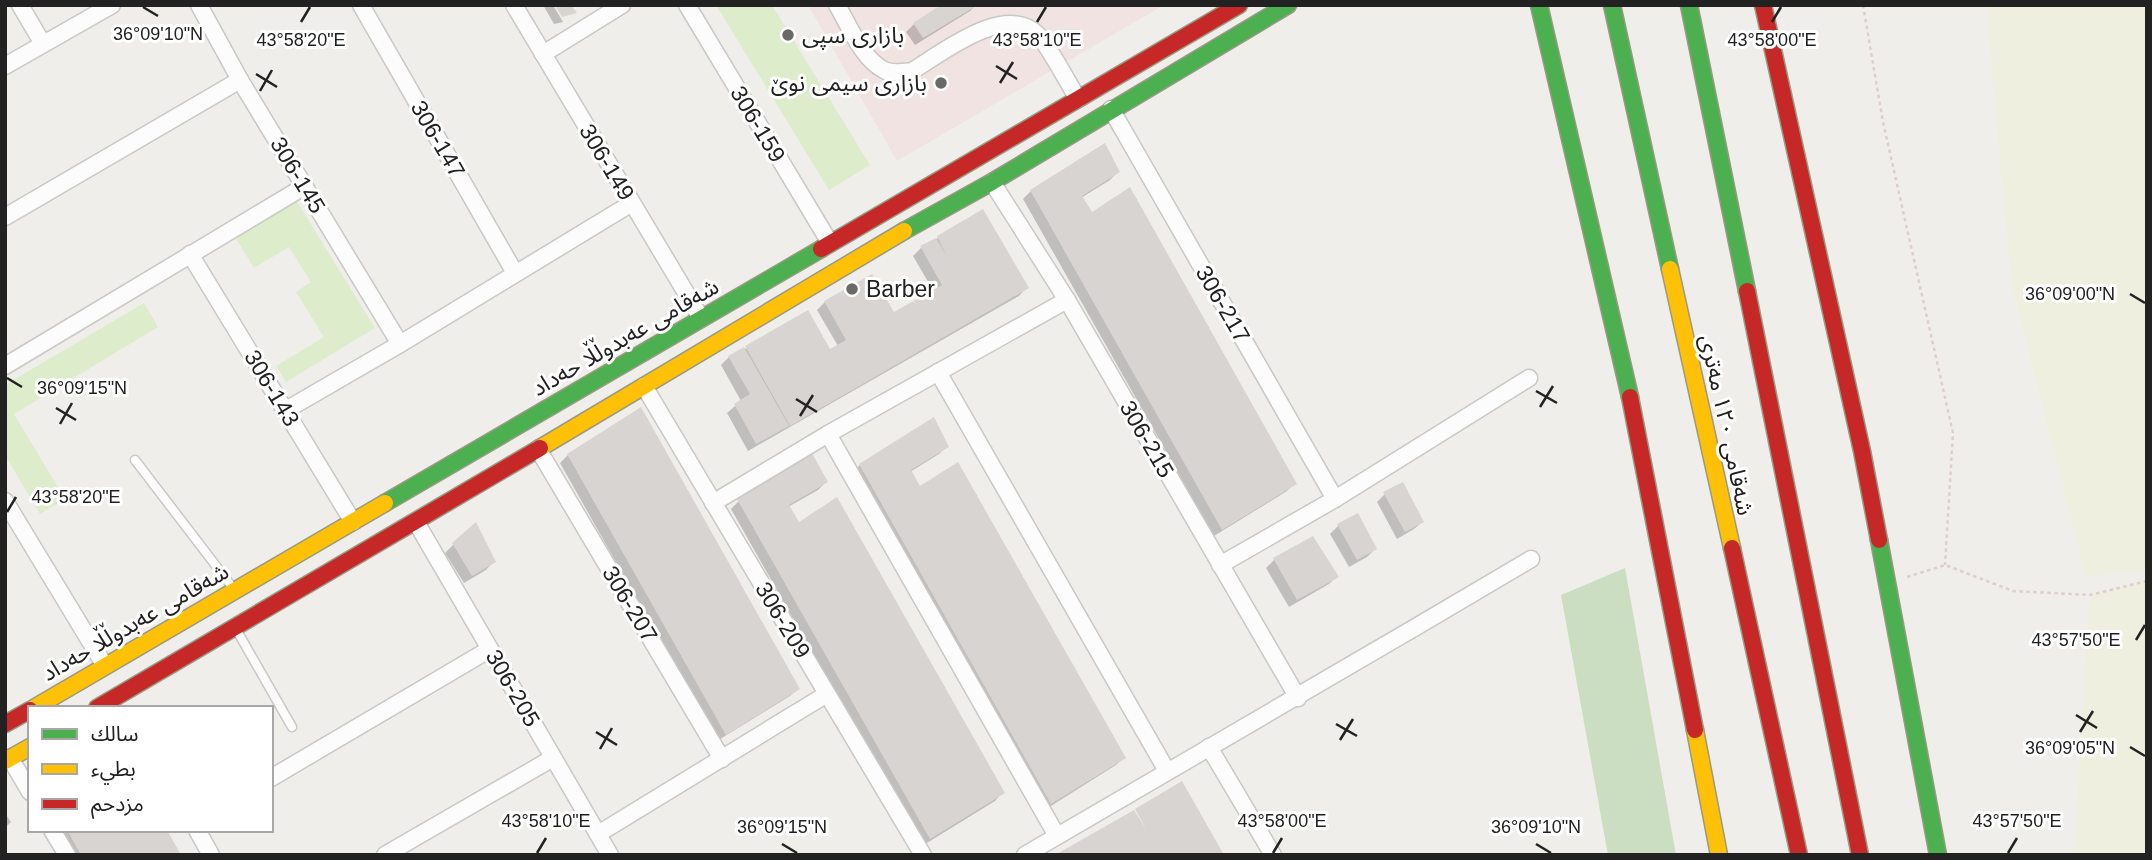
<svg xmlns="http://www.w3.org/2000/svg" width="2152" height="860" viewBox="0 0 2152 860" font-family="Arial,'Noto Sans Arabic',sans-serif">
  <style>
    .commercial { fill: #f1e3e1 }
    .farmland { fill: #efefdf }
    .grass { fill: #ddeccb }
    .forest { fill: #cbdec1 }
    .shadow { fill: #0003 }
    .building { fill: #d7d4d2 }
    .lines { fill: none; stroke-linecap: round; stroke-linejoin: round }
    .lane-casing { stroke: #c9c8c7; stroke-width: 11 }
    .street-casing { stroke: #c9c8c7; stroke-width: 19 }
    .fast-casing { stroke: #999a82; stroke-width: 19 }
    .slow-casing { stroke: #999a82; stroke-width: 19 }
    .jam-casing { stroke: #999a82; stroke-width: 19 }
    .path { stroke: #dccecd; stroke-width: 2.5; stroke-dasharray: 3.5 3.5; stroke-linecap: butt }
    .lane { stroke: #fdfcfc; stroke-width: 8 }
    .street { stroke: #fdfcfc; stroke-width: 16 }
    .fast { stroke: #4caf50; stroke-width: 16 }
    .slow { stroke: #ffc107; stroke-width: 16 }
    .jam { stroke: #c62828; stroke-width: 16 }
    .ticks { fill: none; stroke: #222; stroke-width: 2.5 }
    .poi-dot { fill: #6a6968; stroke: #fff; stroke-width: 2.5 }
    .labels { text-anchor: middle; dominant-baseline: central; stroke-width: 6; stroke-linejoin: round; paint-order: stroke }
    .poi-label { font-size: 23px; fill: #222; stroke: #fff; text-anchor: start }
    .street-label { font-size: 23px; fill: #222; stroke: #fff }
    .ticks-label { font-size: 18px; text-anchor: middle; fill: #222; stroke: #fff; stroke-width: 6; stroke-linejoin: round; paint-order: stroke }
  </style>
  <rect width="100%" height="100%" fill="#f0eeeb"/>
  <path class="commercial" d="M808,5H1164L897,161Z"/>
  <g class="farmland">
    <path d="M1986,5H2147V570L2086,577L2011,281Z"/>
    <path d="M2147,581V855H2074L2090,595Z"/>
  </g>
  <g class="grass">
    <path d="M716,5H772L870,165L829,190Z"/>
    <path d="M296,200L375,328L286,382L276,366L324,337L296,292L311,282L289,247L254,268L235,237Z"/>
    <path d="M144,303L158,327L14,414L65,499L40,514L5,455V385Z"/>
  </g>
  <path class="forest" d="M1625,568L1676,855H1608L1561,595Z"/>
  <g class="shadow">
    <path d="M543,5H553L563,22L554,24Z"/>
    <path d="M976,5L970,11L915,45L906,32L914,24Z"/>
    <path d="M1118,172L1110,180L1081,198L1295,483L1287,491L1214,536L1023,199L1031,191Z"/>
    <path d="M983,211L1026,288L1019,296L748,451L727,413L741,401L721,365L729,357L747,348L829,351L838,346L817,310L825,302L893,315L934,292L913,256L921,248Z"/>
    <path d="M947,446L939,454L910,472L920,489L1124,758L1116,765L1043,811L852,473L860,465Z"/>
    <path d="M568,455L798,689L790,696L717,741L560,463Z"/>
    <path d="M826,482L818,490L788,507L798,524L1002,793L995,801L922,846L731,509L739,501Z"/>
    <path d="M1385,494L1422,522L1414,529L1397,539L1377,502Z"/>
    <path d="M1338,526L1375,549L1367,557L1349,567L1330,534Z"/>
    <path d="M1312,538L1337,576L1329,584L1289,607L1266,568L1274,560Z"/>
    <path d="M453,545L493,562L486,570L464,583L445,553Z"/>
    <path d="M5,813L11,822L5,828Z"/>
    <path d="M54,830H166L180,855H68Z"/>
  </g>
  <g class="building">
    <path d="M555,5H571L577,13L562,17Z"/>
    <path d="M941,5H978L923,38L913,23Z"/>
    <path d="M1105,143L1120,172L1082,196L1092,212L1130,187L1297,484L1222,530L1030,190Z"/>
    <path d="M983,209L1029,288L790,426L745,346L808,310L830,349L846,340L824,301L872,274L894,312L942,285L920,246L936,238L946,255L937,236Z"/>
    <path d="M744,347L789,426L756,444L734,404L750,394L728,356Z"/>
    <path d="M641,407L800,689L726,735L567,454Z"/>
    <path d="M934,417L949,447L911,470L920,486L958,462L1126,758L1051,804L859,464Z"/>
    <path d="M812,453L828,482L789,505L799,522L837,497L1005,793L930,839L737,499Z"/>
    <path d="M1403,482L1424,522L1405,532L1383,492Z"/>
    <path d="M1358,513L1377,549L1357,560L1337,524Z"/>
    <path d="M476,522L496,562L472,576L452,543Z"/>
    <path d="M1313,536L1339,577L1297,600L1273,558Z"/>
    <path d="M1182,781L1224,855H1055L1134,810L1146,829L1135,809Z"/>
    <path d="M67,830H167L181,855H81Z"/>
  </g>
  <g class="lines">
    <defs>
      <g id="lane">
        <path d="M135,460L233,588"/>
        <path d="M236,629L292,727"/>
      </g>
      <g id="street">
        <path d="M20,5L43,44"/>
        <path d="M199,5L240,80L400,344"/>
        <path d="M361,5L515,273"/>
        <path d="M514,5L701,318"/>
        <path d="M687,5L830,243"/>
        <path d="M837,5C849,25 862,59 884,70C892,74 903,72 912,71C942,53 1005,2 1038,35C1049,46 1068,83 1078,99"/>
        <path d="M543,54L622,5"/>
        <path d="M5,66L112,5"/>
        <path d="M1111,109L1335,499"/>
        <path d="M992,182L1067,300L1298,698"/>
        <path d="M5,217L240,80"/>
        <path d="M190,254L353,522"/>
        <path d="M5,366L305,186"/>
        <path d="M938,372L1167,771"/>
        <path d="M644,386L923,855"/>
        <path d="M286,410L400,344L632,203"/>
        <path d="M828,434L1057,836"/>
        <path d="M538,449L722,759"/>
        <path d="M5,501L105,666"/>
        <path d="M713,503L828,434L1067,300"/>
        <path d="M416,522L610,855"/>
        <path d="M1220,565L1335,499L1529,378"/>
        <path d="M1209,747L1273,855"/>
        <path d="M10,758L30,792"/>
        <path d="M271,778L490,649"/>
        <path d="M52,830L67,855"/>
        <path d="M197,830L211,855"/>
        <path d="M598,834L827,694"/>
        <path d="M385,855L553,758"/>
        <path d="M1025,855C1193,756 1363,659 1531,559"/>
      </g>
      <g id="fast">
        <path d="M1539,5L1630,397"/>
        <path d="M1612,5L1670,269"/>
        <path d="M1689,5L1747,291"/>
        <path d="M904,231L992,182L1288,5"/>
        <path d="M385,503L821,249"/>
        <path d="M1879,540L1938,855"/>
      </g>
      <g id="slow">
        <path d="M1670,269L1732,548"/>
        <path d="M540,448L904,231"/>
        <path d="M34,708L385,503"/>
        <path d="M1695,730L1719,855"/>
        <path d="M5,761L30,747"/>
      </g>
      <g id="jam">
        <path d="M1763,5L1862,451L1879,540"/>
        <path d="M821,249L1239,5"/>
        <path d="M1747,291L1860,855"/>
        <path d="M1630,397L1695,730"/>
        <path d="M1732,548L1799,855"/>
        <path d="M97,708L540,448"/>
        <path d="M5,724L30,710"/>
      </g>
    </defs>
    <use href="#lane" class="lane-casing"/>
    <use href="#street" class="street-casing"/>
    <use href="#fast" class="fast-casing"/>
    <use href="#slow" class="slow-casing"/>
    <use href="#jam" class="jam-casing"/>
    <g class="path">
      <path d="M1863,5L1883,122L1953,433L1945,565"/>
      <path d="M1907,577L1945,565L2013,591L2090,595L2147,581"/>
    </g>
    <use href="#lane" class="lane"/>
    <use href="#street" class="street"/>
    <use href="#fast" class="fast"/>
    <use href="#slow" class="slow"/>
    <use href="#jam" class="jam"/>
  </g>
  <path class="ticks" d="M143,7L158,16M301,22L310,7M1037,22L1046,7M1772,22L1781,7M996,66L1017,79M256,74L277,87M1000,83L1013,62M260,91L272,70M2130,294L2145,303M7,378L22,387M1536,391L1557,403M796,399L817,412M1540,407L1553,386M56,408L76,420M800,416L813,395M60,424L72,403M7,512L16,497M2136,640L2145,625M2076,715L2097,728M1336,724L1357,736M596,732L617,745M2080,732L2093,711M1340,740L1353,719M2130,747L2145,756M600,749L612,728M782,844L797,853M1536,844L1551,853M537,853L546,838M1273,853L1282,838M2008,853L2017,838"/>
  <g class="poi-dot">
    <circle cx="788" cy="35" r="7"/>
    <circle cx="941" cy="83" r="7"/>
    <circle cx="852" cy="289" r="7"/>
  </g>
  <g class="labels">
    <g class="poi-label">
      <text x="802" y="35">بازاری سپی</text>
      <text x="927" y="83" text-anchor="end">بازاری سیمی نوێ</text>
      <text x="866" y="289">Barber</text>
    </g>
    <g class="street-label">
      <text transform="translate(758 124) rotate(59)">306-159</text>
      <text transform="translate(438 139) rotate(60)">306-147</text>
      <text transform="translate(607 162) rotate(59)">306-149</text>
      <text transform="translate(298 175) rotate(59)">306-145</text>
      <text transform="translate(1223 304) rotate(60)">306-217</text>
      <text transform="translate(625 337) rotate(-30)">شەقامی عەبدوڵڵا حەداد</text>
      <text transform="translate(272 388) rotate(59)">306-143</text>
      <text transform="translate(1727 425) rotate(78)">شەقامی ١٢٠ مەتری</text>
      <text transform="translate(1147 439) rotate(60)">306-215</text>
      <text transform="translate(630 604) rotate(59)">306-207</text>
      <text transform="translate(783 620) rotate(59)">306-209</text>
      <text transform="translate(135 622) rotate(-30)">شەقامی عەبدوڵڵا حەداد</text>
      <text transform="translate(513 688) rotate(60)">306-205</text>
    </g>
  </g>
  <g class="ticks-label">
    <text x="158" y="40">36°09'10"N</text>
    <text x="301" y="46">43°58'20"E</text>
    <text x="1037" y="46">43°58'10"E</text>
    <text x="1772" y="46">43°58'00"E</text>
    <text x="2070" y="300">36°09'00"N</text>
    <text x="82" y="394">36°09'15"N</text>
    <text x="76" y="503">43°58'20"E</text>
    <text x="2076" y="646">43°57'50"E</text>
    <text x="2070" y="754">36°09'05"N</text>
    <text x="546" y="827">43°58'10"E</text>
    <text x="1282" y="827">43°58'00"E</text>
    <text x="2017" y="827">43°57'50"E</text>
    <text x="782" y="833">36°09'15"N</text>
    <text x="1536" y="833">36°09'10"N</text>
  </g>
  <rect width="2152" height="860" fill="none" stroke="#222222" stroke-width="14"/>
  <rect x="28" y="706" width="245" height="126" fill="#ffffff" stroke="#a7a7a7" stroke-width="2"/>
  <rect x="42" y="729" width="35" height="10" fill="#4caf50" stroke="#a7a7a7" stroke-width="2"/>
  <text x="91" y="741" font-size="21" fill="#222222">سالك</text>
  <rect x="42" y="764" width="35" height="10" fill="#ffc107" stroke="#a7a7a7" stroke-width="2"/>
  <text x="91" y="776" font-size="21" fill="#222222">بطيء</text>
  <rect x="42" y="799" width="35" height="10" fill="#c62828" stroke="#a7a7a7" stroke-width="2"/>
  <text x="91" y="811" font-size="21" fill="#222222">مزدحم</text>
</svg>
